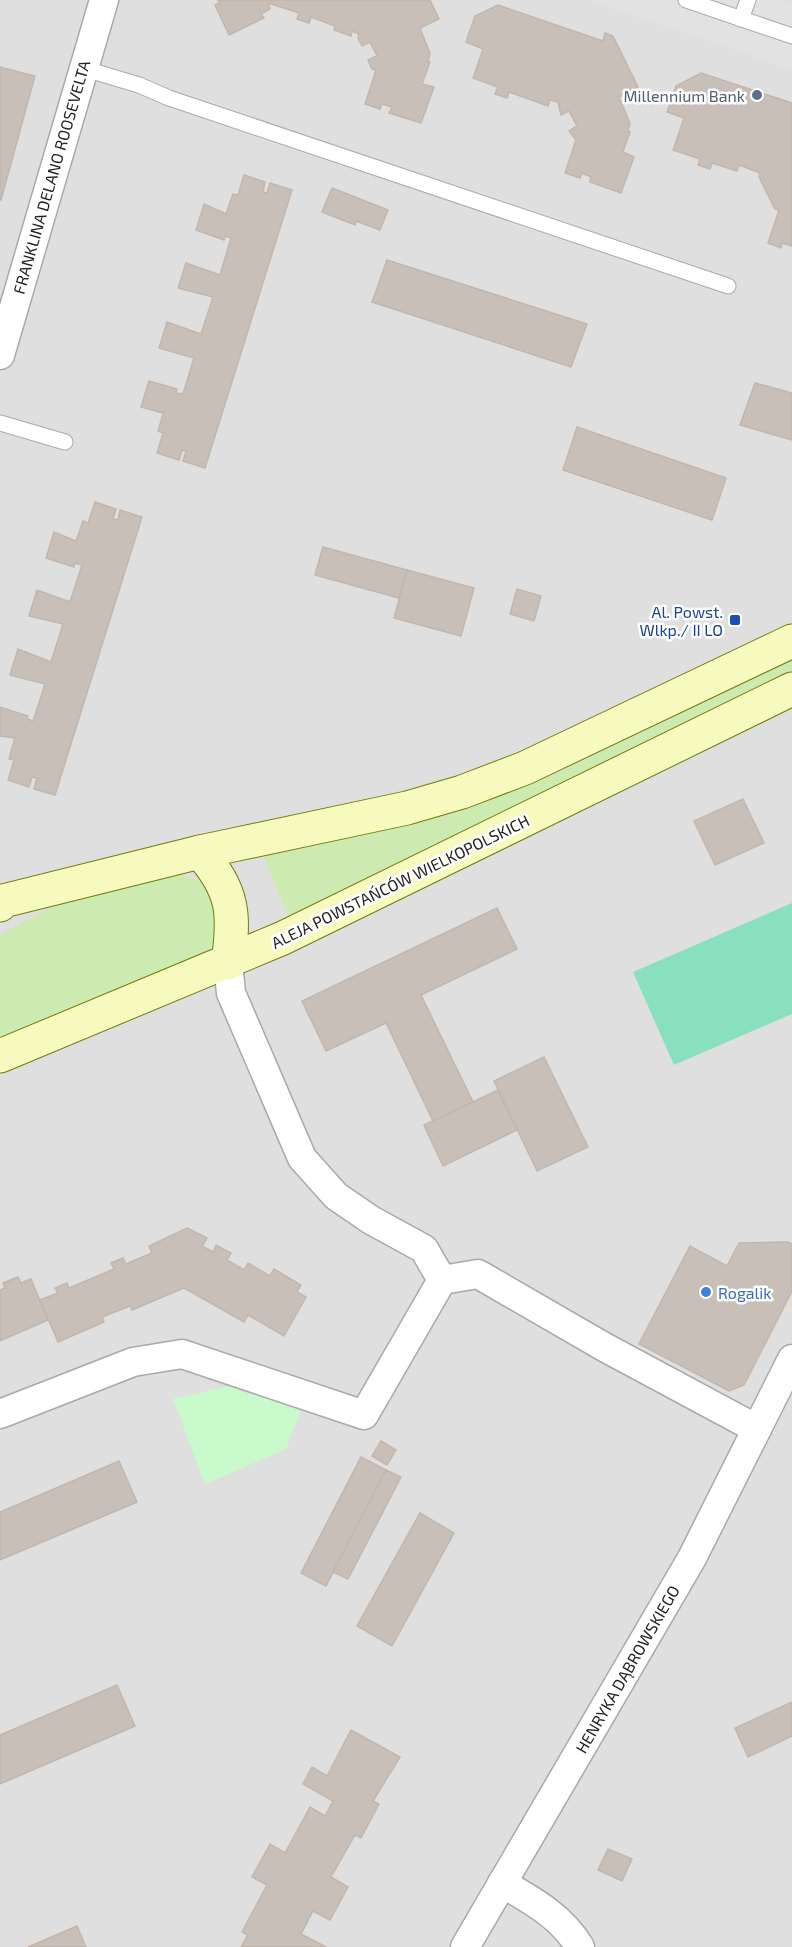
<svg xmlns="http://www.w3.org/2000/svg" width="792" height="1947" viewBox="0 0 792 1947" font-family="'Exo 2',sans-serif">
  <style>
    .residential { fill: #e0dfdf }
    .grass { fill: #cdebb0 }
    .park { fill: #c8facc }
    .pitch { fill: #88e0be }
    .parking { fill: #e2e2e2 }
    .building { fill: #c7bfb8; stroke: #c4b6ab; stroke-width: 1.5 }
    .lines { fill: none; stroke-linecap: round; stroke-linejoin: round }
    .lane-casing { stroke: #a9a9a9; stroke-width: 17 }
    .street-casing { stroke: #a9a9a9; stroke-width: 31 }
    .secondary-casing { stroke: #707d05; stroke-width: 35 }
    .lane { stroke: #fff; stroke-width: 15 }
    .street { stroke: #fff; stroke-width: 28 }
    .secondary { stroke: #f7fabf; stroke-width: 33 }
    .service-dot { fill: #5c6f8a; stroke: #fff; stroke-width: 2 }
    .transit-dot { fill: #1a4fb4; stroke: #fff; stroke-width: 2 }
    .shop-dot { fill: #3f7fe0; stroke: #fff; stroke-width: 2 }
    .labels { text-anchor: middle; dominant-baseline: central; stroke-width: 5; stroke-linejoin: round; paint-order: stroke }
    .service-label { font-size: 16px; fill: #4e5e75; stroke: #fff; text-anchor: end }
    .street-label { font-size: 16px; fill: #222; stroke: #fff }
    .transit-label { font-size: 16px; fill: #164399; stroke: #fff; text-anchor: end }
    .shop-label { font-size: 16px; fill: #366cbe; stroke: #fff; text-anchor: start }
  </style>
  <rect width="100%" height="100%" fill="#f2efe9"/>
  <rect class="residential" x="0" y="0" width="792" height="1947"/>
  <g class="grass">
    <path d="M792,659V670L289,918L264,857L272,853L471,806L557,773Z"/>
    <path d="M167,875C205,874 220,890 216,926C215,940 213,946 203,955L0,1040V935L57,904Z"/>
  </g>
  <path class="park" d="M234,1385L301,1410L286,1449L205,1484L173,1399Z"/>
  <path class="pitch" d="M792,903V1014L674,1065L633,972Z"/>
  <path class="parking" d="M589,0H781L792,4V70Z"/>
  <g class="building">
    <path d="M218,0H430L439,19L420,28L430,53L428,62H430L422,84L434,87L421,123L389,113L392,107L382,104L380,109L365,104L376,70L372,69L368,60L377,56L370,42L362,46L358,38L359,34L352,31L351,36L334,30L335,26L311,17L309,23L297,19L299,13L268,3L270,9L261,14L264,18L229,35L215,5L219,3Z"/>
    <path d="M498,5L603,41L605,33L613,36L638,87L619,97L630,123L628,131L630,132L623,152L634,157L621,193L590,182L591,177L582,173L580,178L565,173L576,140L569,131L577,126L569,111L561,115L558,102L550,100L548,106L509,92L507,98L495,94L498,87L473,78L483,49L466,42L475,16Z"/>
    <path d="M0,67L35,76L1,200H0Z"/>
    <path d="M701,73L792,103V246L782,243L781,248L768,243L779,210L775,209L759,177L760,173L739,165L737,171L712,163L710,169L698,165L700,159L673,150L684,118L667,112L676,86Z"/>
    <path d="M244,175L265,182L263,192L267,193L270,183L292,190L205,468L183,461L186,451L182,450L179,460L157,453L163,433L158,431L164,411L162,413L141,407L149,381L177,389L176,393L183,394L194,358L159,348L167,322L201,334L213,297L178,288L186,263L220,275L231,238L225,236L224,240L196,230L204,204L226,214L233,194L238,195Z"/>
    <path d="M332,188L388,210L380,230L356,221L355,225L322,212Z"/>
    <path d="M387,260L587,324L571,367L372,302Z"/>
    <path d="M755,383L792,393V440L740,425Z"/>
    <path d="M577,427L726,478L712,520L563,470Z"/>
    <path d="M95,502L116,509L113,519L118,520L120,510L142,517L55,795L34,789L37,778L32,777L29,787L8,780L14,760L9,759L15,738L0,736V707L28,716L27,719L33,721L45,684L10,675L18,649L51,662L63,624L29,616L37,590L70,602L82,565L75,563L74,567L46,558L54,532L76,541L83,521L88,523Z"/>
    <path d="M323,547L407,570L399,598L315,575Z"/>
    <path d="M407,570L474,588L461,636L394,618Z"/>
    <path d="M517,589L541,596L534,621L510,614Z"/>
    <path d="M743,799L764,843L715,865L694,821Z"/>
    <path d="M497,908L517,949L421,995L473,1102L433,1121L386,1023L326,1051L302,1001Z"/>
    <path d="M544,1057L588,1147L537,1171L494,1081Z"/>
    <path d="M498,1090L517,1130L443,1166L424,1125Z"/>
    <path d="M187,1228L207,1238L202,1246L213,1252L216,1245L231,1253L227,1260L244,1270L248,1263L270,1276L274,1269L301,1285L297,1292L306,1297L284,1336L248,1315L244,1322L184,1288L132,1310L130,1306L102,1317L104,1322L58,1342L40,1300L58,1293L55,1288L67,1283L69,1288L114,1269L111,1263L123,1258L126,1264L152,1253L149,1246Z"/>
    <path d="M788,1242L792,1244V1291L744,1385L729,1391L639,1344L690,1246L727,1266L739,1243Z"/>
    <path d="M18,1277L21,1283L31,1279L48,1320L0,1341V1290L5,1288L3,1283Z"/>
    <path d="M381,1441L396,1450L387,1465L372,1456Z"/>
    <path d="M361,1457L386,1470L326,1586L301,1573Z"/>
    <path d="M119,1461L137,1502L0,1560V1512Z"/>
    <path d="M386,1470L401,1477L348,1579L333,1572Z"/>
    <path d="M420,1513L454,1533L392,1646L357,1626Z"/>
    <path d="M117,1685L135,1726L0,1784V1735Z"/>
    <path d="M792,1702V1736L748,1757L735,1728Z"/>
    <path d="M351,1730L400,1757L373,1801L379,1804L361,1838L355,1835L331,1877L348,1887L330,1920L313,1911L301,1934L326,1947H241L248,1935L242,1932L267,1885L252,1877L270,1844L285,1853L310,1807L325,1816L333,1801L303,1784L312,1767L327,1776Z"/>
    <path d="M608,1849L632,1859L622,1881L598,1870Z"/>
    <path d="M77,1926L86,1947H28Z"/>
  </g>
  <g class="lines">
    <defs>
      <g id="lane">
        <path d="M686,0L792,36"/>
        <path d="M741,19L748,0"/>
        <path d="M82,68L139,85L169,98L728,286"/>
        <path d="M0,423L65,442"/>
      </g>
      <g id="street">
        <path d="M0,355L104,0"/>
        <path d="M228,963L231,993L302,1158L336,1196L371,1220L424,1249L442,1280"/>
        <path d="M0,1414L133,1362L182,1354L364,1415L442,1280L478,1274L606,1348L757,1429"/>
        <path d="M502,1883C533,1901 561,1916 580,1947"/>
        <path d="M465,1947L692,1558L792,1359"/>
      </g>
      <g id="secondary">
        <path d="M200,852C234,891 235,914 228,963"/>
        <path d="M0,905L3,901L200,852L407,808L462,792L525,768L792,641"/>
        <path d="M0,1056L283,938L792,689"/>
      </g>
    </defs>
    <use href="#lane" class="lane-casing"/>
    <use href="#street" class="street-casing"/>
    <use href="#secondary" class="secondary-casing"/>
    <use href="#lane" class="lane"/>
    <use href="#street" class="street"/>
    <use href="#secondary" class="secondary"/>
  </g>
  <circle class="service-dot" cx="757" cy="95" r="6"/>
  <rect class="transit-dot" x="729" y="614" width="12" height="12" rx="3"/>
  <circle class="shop-dot" cx="706" cy="1292" r="6"/>
  <g class="labels">
    <g class="service-label">
      <text x="745" y="95">Millennium Bank</text>
    </g>
    <g class="street-label">
      <text transform="translate(51 177) rotate(-74)">FRANKLINA DELANO ROOSEVELTA</text>
      <text transform="translate(400 881) rotate(-26)">ALEJA POWSTAŃCÓW WIELKOPOLSKICH</text>
      <text transform="translate(627 1669) rotate(-60)">HENRYKA DĄBROWSKIEGO</text>
    </g>
    <g class="transit-label">
      <text x="723" y="611">Al. Powst.<tspan x="723" dy="18">Wlkp./ II LO</tspan></text>
    </g>
    <g class="shop-label">
      <text x="718" y="1292">Rogalik</text>
    </g>
  </g>
</svg>
